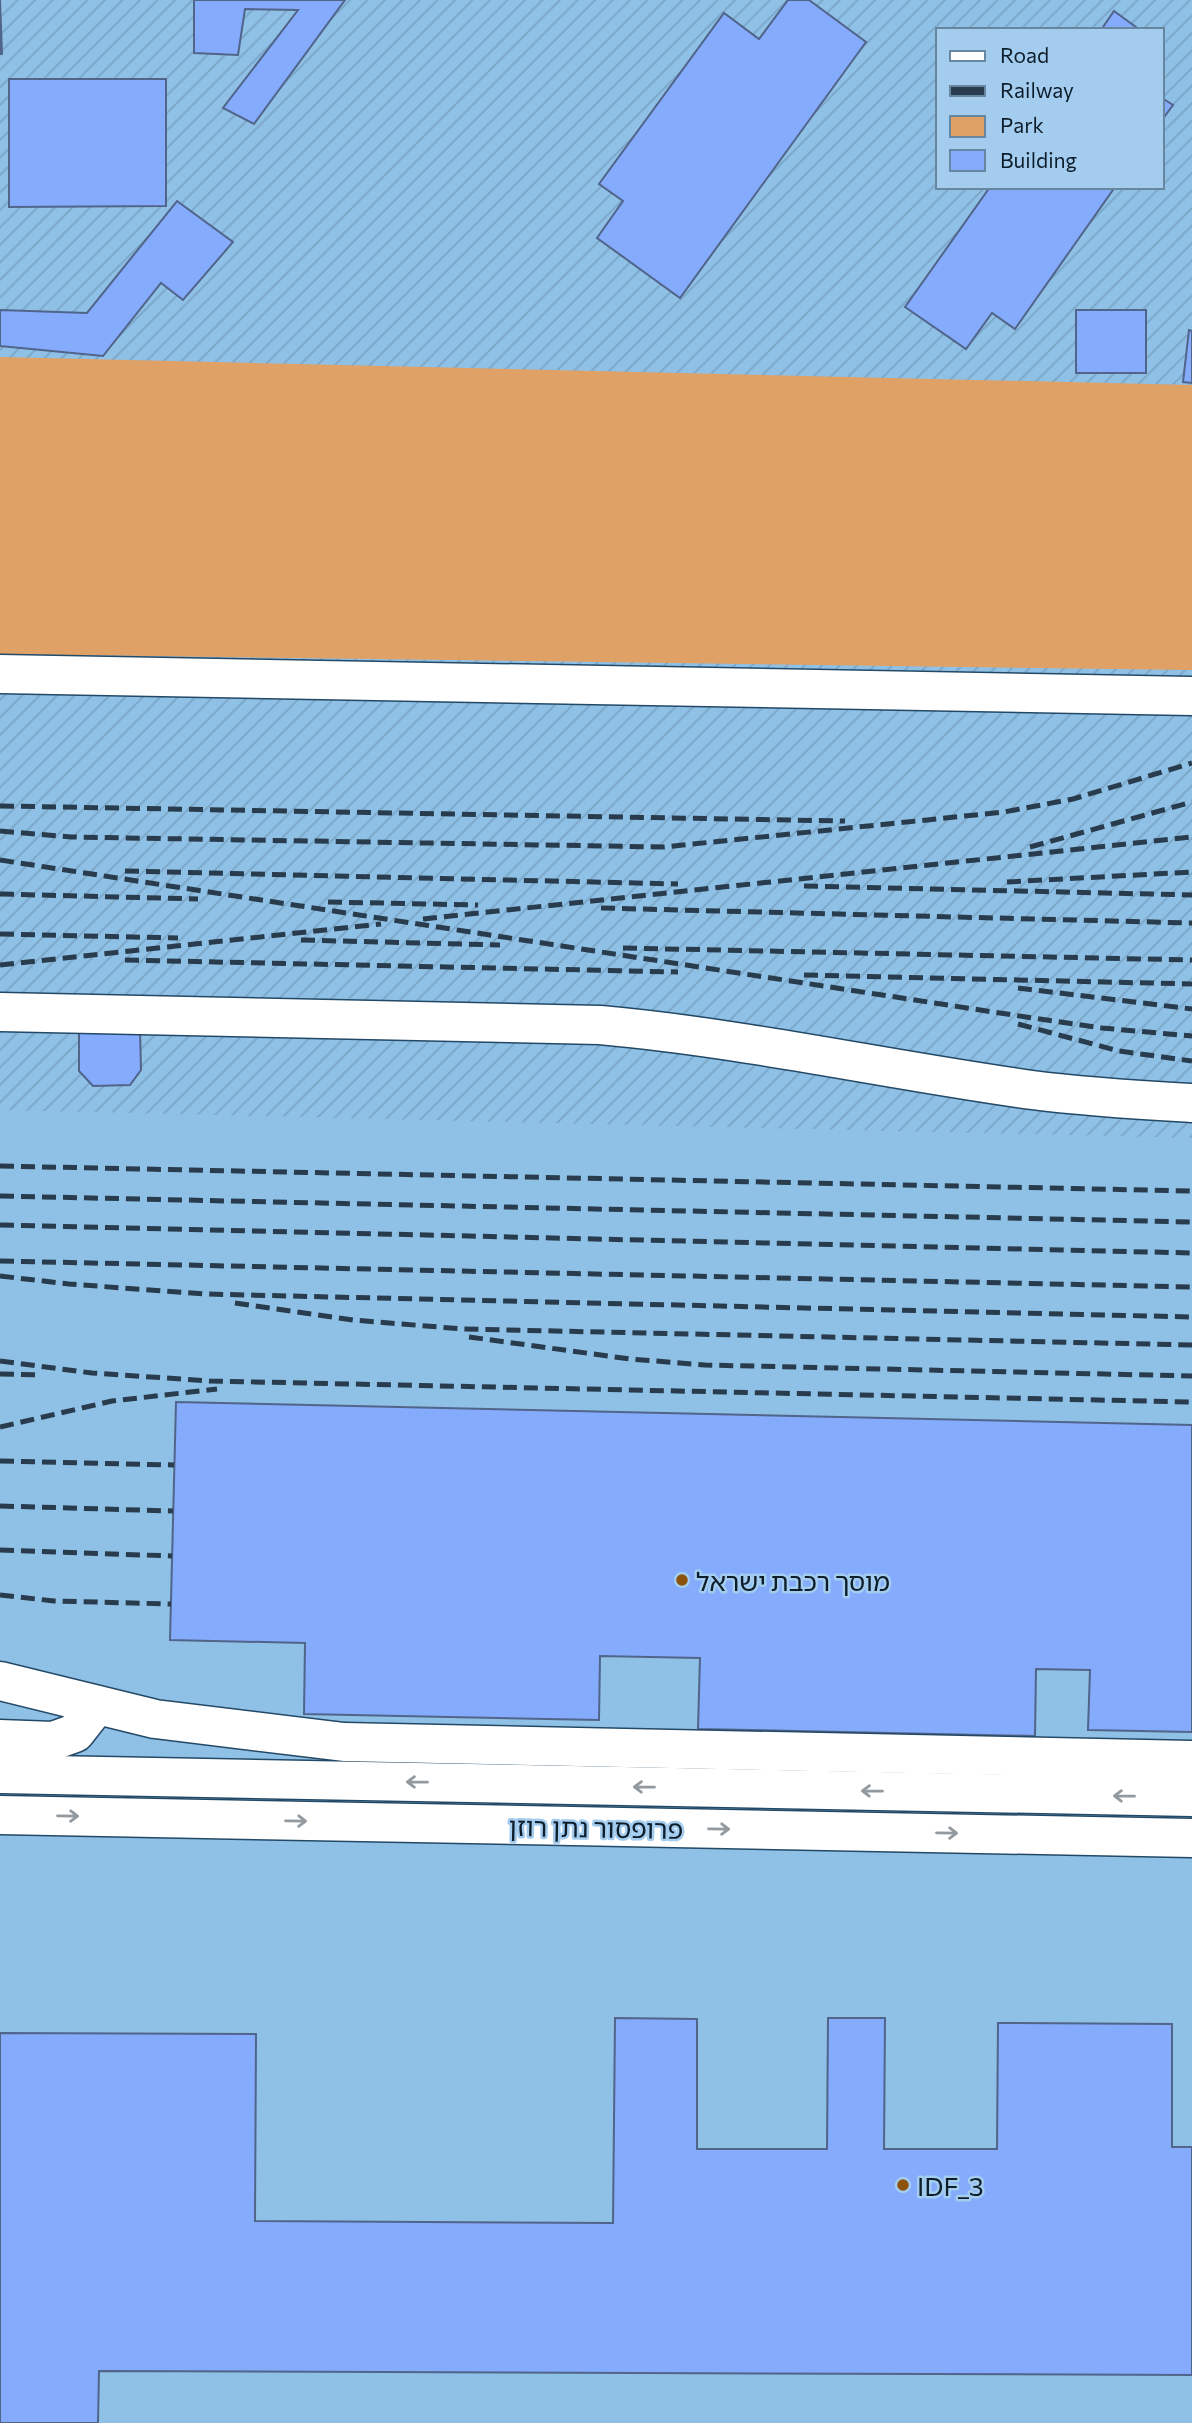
<svg xmlns="http://www.w3.org/2000/svg" width="1192" height="2423" viewBox="0 0 1192 2423" font-family="Commissioner,'Noto Sans Hebrew',sans-serif">
  <style>
    .built { fill: #8fc0e6; fill-rule: evenodd }
    .industrial { fill: url(#industrial-furrows); fill-rule: evenodd }
    .green { fill: #dfa165 }
    .building { fill: #84abfc; stroke: #51648a; stroke-width: 2 }
    .lines { fill: none; stroke-linecap: round; stroke-linejoin: round }
    .minor-casing { stroke: #234966; stroke-width: 41 }
    .minor { stroke: #fff; stroke-width: 38 }
    .rail { stroke: #283c4d; stroke-width: 5; stroke-dasharray: 14 7; stroke-linecap: butt }
    .oneway { stroke: #92999f }
    .poi-dot { fill: #8d530c; stroke: #a3ccef; stroke-width: 2.5 }
    .labels { text-anchor: middle; dominant-baseline: central; stroke-width: 5; stroke-linejoin: round; paint-order: stroke }
    .poi-label { font-size: 26px; fill: #0d1d2a; stroke: #a3ccef; text-anchor: start }
    .street-label { font-size: 26px; fill: #0d1d2a; stroke: #a3ccef }
  </style>
  <defs>
    <pattern id="industrial-furrows" width="10" height="10" patternUnits="userSpaceOnUse" patternTransform="scale(1.75)"><rect width="10" height="10" fill="#8fc0e6"/><path d="M-1 1l2-2M0 10L10 0M9 11l2-2" fill="none" stroke="#7aa5c5"/></pattern>
  </defs>
  <rect width="100%" height="100%" fill="#a3ccef"/>
  <path class="built" d="M0,0H1192V2423H0ZM938,30H1162V187H938Z"/>
  <path class="industrial" d="M0,0H1192V1138L0,1110ZM938,30H1162V187H938Z"/>
  <path class="green" d="M0,357L1192,385V670L0,654Z"/>
  <g class="building">
    <path d="M0,0L2,54H0Z"/>
    <path d="M194,0H345L254,124L223,108L298,10L245,9L238,55L194,53Z"/>
    <path d="M788,0H809L866,42L680,298L597,238L623,201L599,184L724,13L759,39Z"/>
    <path d="M1114,11L1140,30H1101Z"/>
    <path d="M9,79H166V206L9,207Z"/>
    <path d="M1162,98L1173,105L1162,120Z"/>
    <path d="M990,187H1115L1015,329L992,313L966,349L905,307Z"/>
    <path d="M177,201L233,242L183,300L161,283L103,356L0,346V310L87,313Z"/>
    <rect x="1076" y="310" width="70" height="63"/>
    <path d="M1189,330L1192,331V383L1183,382Z"/>
    <path d="M79,1029L140,1030L141,1070L130,1085L93,1086L79,1071Z"/>
    <path d="M176,1402L1192,1425V1732L1088,1730L1090,1670L1036,1669L1035,1736L698,1729L700,1658L600,1656L599,1720L304,1714L305,1643L170,1640Z"/>
    <path d="M615,2018L697,2019V2149H827L828,2018H885L884,2149H997L998,2023L1172,2024V2147H1192V2375L99,2371L98,2423H0V2033L256,2034L255,2221L613,2223Z"/>
  </g>
  <g class="lines">
    <defs>
      <g id="minor">
        <path d="M0,674L1192,696"/>
        <path d="M0,1012L600,1025C745,1038 888,1070 1032,1090C1085,1097 1139,1100 1192,1103"/>
        <path d="M0,1681L155,1719L344,1742L1192,1760"/>
        <path d="M0,1739L53,1741L75,1733L97,1705"/>
        <path d="M0,1774L1192,1797"/>
        <path d="M0,1815L1192,1838"/>
      </g>
    </defs>
    <use href="#minor" class="minor-casing"/>
    <use href="#minor" class="minor"/>
    <g class="rail">
      <path d="M0,806L845,821"/>
      <path d="M0,831L71,837L664,847L1004,812L1073,799L1192,763"/>
      <path d="M1030,847L1192,802"/>
      <path d="M0,860L1026,1017L1102,1028L1192,1036"/>
      <path d="M125,871L678,884"/>
      <path d="M1007,882L1192,872"/>
      <path d="M804,886L1192,895"/>
      <path d="M0,894L198,899"/>
      <path d="M328,902L478,905"/>
      <path d="M601,908L1192,923"/>
      <path d="M423,919L1192,837"/>
      <path d="M0,934L178,938"/>
      <path d="M301,940L500,945"/>
      <path d="M623,948L1192,960"/>
      <path d="M125,960L678,972"/>
      <path d="M0,965L381,924"/>
      <path d="M804,975L1192,984"/>
      <path d="M1018,988L1192,1009"/>
      <path d="M1018,1024L1119,1051L1192,1061"/>
      <path d="M0,1166L1192,1191"/>
      <path d="M0,1196L1192,1222"/>
      <path d="M0,1225L1192,1253"/>
      <path d="M0,1261L1192,1287"/>
      <path d="M0,1276L69,1284L204,1294L1192,1317"/>
      <path d="M235,1303L353,1320L463,1329L1192,1345"/>
      <path d="M469,1337L630,1359L705,1365L1192,1376"/>
      <path d="M0,1361L92,1373L210,1381L1192,1402"/>
      <path d="M0,1374L42,1375"/>
      <path d="M0,1427L112,1401L217,1389"/>
      <path d="M0,1461L174,1465"/>
      <path d="M0,1506L173,1511"/>
      <path d="M0,1550L172,1556"/>
      <path d="M0,1595L54,1601L171,1604"/>
    </g>
  </g>
  <defs><path id="oneway-shaft" d="M-6 0H5M1.5-3L5.5 0L1.5 3" fill="none" stroke-width="1.6" stroke-linecap="round" stroke-linejoin="round" transform="scale(1.75)"/></defs>
  <g class="oneway">
    <use href="#oneway-shaft" transform="translate(417 1782) rotate(-179)"/>
    <use href="#oneway-shaft" transform="translate(644 1787) rotate(-179)"/>
    <use href="#oneway-shaft" transform="translate(872 1791) rotate(-179)"/>
    <use href="#oneway-shaft" transform="translate(1124 1796) rotate(-179)"/>
    <use href="#oneway-shaft" transform="translate(68 1816) rotate(1)"/>
    <use href="#oneway-shaft" transform="translate(296 1821) rotate(1)"/>
    <use href="#oneway-shaft" transform="translate(719 1829) rotate(1)"/>
    <use href="#oneway-shaft" transform="translate(947 1833) rotate(1)"/>
  </g>
  <g class="poi-dot">
    <circle cx="682" cy="1580" r="7"/>
    <circle cx="903" cy="2185" r="7"/>
  </g>
  <g class="labels">
    <g class="poi-label">
      <text x="696" y="1580">מוסך רכבת ישראל</text>
      <text x="917" y="2185">IDF_3</text>
    </g>
    <g class="street-label">
      <text transform="translate(596 1827) rotate(1)">פרופסור נתן רוזן</text>
    </g>
  </g>
  <rect x="936" y="28" width="228" height="161" fill="#a3ccef" stroke="#6786a0" stroke-width="2"/>
  <rect x="950" y="51" width="35" height="10" fill="#ffffff" stroke="#6786a0" stroke-width="2"/>
  <text x="1000" y="63" font-size="21" fill="#0d1d2a">Road</text>
  <rect x="950" y="86" width="35" height="10" fill="#283c4d" stroke="#6786a0" stroke-width="2"/>
  <text x="1000" y="98" font-size="21" fill="#0d1d2a">Railway</text>
  <rect x="950" y="116" width="35" height="21" fill="#dfa165" stroke="#6786a0" stroke-width="2"/>
  <text x="1000" y="133" font-size="21" fill="#0d1d2a">Park</text>
  <rect x="950" y="150" width="35" height="21" fill="#84abfc" stroke="#6786a0" stroke-width="2"/>
  <text x="1000" y="168" font-size="21" fill="#0d1d2a">Building</text>
</svg>
